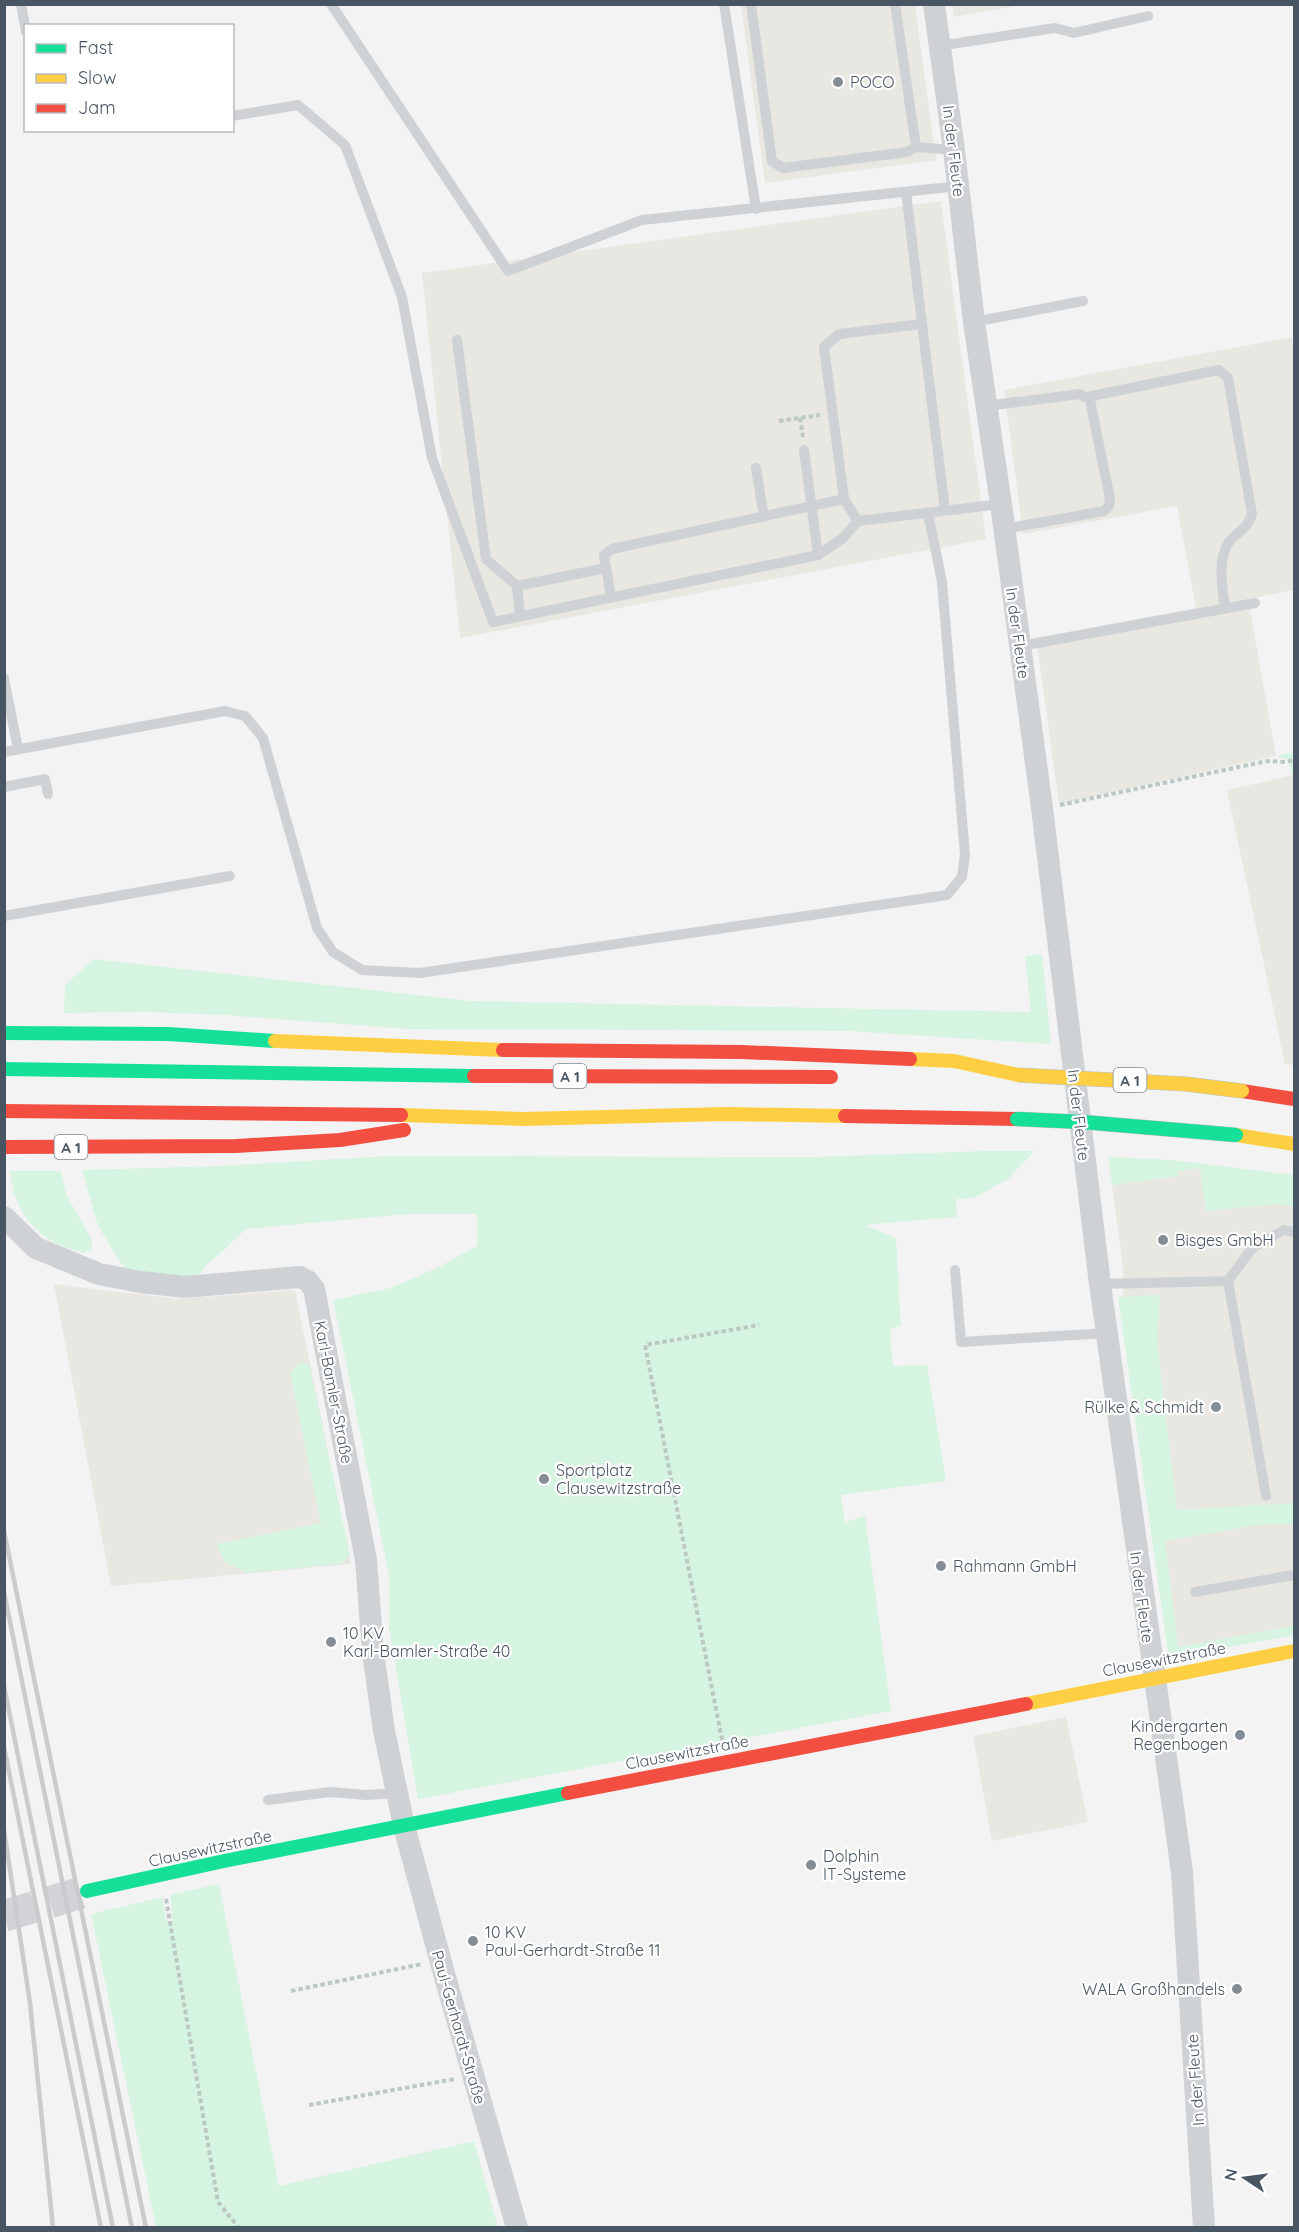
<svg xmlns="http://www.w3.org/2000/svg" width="1299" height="2232" viewBox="0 0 1299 2232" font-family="Quicksand,sans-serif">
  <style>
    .commercial { fill: #e8e7e2 }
    .green { fill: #d6f4e2 }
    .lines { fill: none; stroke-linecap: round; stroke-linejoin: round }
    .secondary-tunnel { stroke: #d2d3d6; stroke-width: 32; stroke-dasharray: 32 16; stroke-linecap: butt }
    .path { stroke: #bbc8c4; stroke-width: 4; stroke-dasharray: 4.5 3; stroke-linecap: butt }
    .lane { stroke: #cfd2d4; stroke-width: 10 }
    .street { stroke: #cfd2d4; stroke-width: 22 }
    .fast { stroke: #16e098; stroke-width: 14 }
    .slow { stroke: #ffcf43; stroke-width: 14 }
    .jam { stroke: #f24e42; stroke-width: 14 }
    .rail { stroke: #c9cbcd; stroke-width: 4.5 }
    .fast-bridge-casing { stroke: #b8bdc3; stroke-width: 15; stroke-linecap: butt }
    .slow-bridge-casing { stroke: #b8bdc3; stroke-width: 15; stroke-linecap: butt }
    .fast-bridge { stroke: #16e098; stroke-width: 14 }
    .slow-bridge { stroke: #ffcf43; stroke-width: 14 }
    .poi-dot { fill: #848c95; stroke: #fff; stroke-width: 2 }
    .labels { text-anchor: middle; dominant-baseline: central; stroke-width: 4.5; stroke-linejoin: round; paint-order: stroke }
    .shield { fill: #fff; stroke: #7f8891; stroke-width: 1.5 }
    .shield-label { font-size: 15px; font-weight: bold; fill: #485562 }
    .poi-label { font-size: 16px; fill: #485562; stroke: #fff; text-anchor: start }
    .street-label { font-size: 16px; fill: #485562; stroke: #fff }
  </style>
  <rect width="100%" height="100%" fill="#f4f3f3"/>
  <g class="commercial">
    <path d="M741,5H915L936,160L765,183Z"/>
    <path d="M952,5V4L1021,5L954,17Z"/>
    <path d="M941,201L986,539L460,638L422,273Z"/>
    <path d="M1292,337L1294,353V590L1248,599L1276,756L1059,804L1036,638L1196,608L1177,506L1023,534L1004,390Z"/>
    <path d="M1294,775V1065L1285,1064L1227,790Z"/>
    <path d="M1200,1167L1277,1204L1294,1206V1629L1172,1653L1123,1298V1268L1112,1185L1178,1176L1177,1171Z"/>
    <path d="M54,1284L178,1299L295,1290L351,1564L111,1586Z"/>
    <path d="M1066,1717L1088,1822L992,1841L973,1736Z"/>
  </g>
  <g class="green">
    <path d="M1294,752V775H1292L1288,759L1276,756Z"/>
    <path d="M1042,954L1051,1044L849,1031L408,1029L224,1015L148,1012L64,1013L65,985L93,959L471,1001L1031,1012L1025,956Z"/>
    <path d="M985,1151H1034L1008,1179L974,1198L956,1199L957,1217L864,1225L896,1238L901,1326L890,1329L893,1366L927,1365L946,1481L841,1495L845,1522L865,1516L891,1711L418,1799L389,1628V1575L333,1300L390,1288L437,1268L477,1246V1214H408L246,1229L204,1268L197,1278L125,1270L98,1226L82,1170L220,1166L388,1156L814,1157Z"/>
    <path d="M1108,1157L1173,1160L1294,1175V1206L1276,1204L1206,1211L1200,1168L1178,1171V1176L1112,1185Z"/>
    <path d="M10,1171H61L66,1194L92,1240L91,1249L84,1253C41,1244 14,1215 10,1171Z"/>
    <path d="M1160,1295L1157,1342L1177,1510L1294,1503V1524L1256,1525L1165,1541L1178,1647L1294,1626V1635L1177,1657L1168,1653L1118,1297Z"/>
    <path d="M299,1363L309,1364L350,1555L340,1564L246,1573L224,1561L217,1544L321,1523L290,1373Z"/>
    <path d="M219,1884L279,2186L474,2141L498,2227H156L91,1914L162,1897L166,1921H173L170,1895Z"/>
  </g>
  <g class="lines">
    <path class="secondary-tunnel" d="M4,1916L87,1891"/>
    <g class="path">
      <path d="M800,418L803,437"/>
      <path d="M779,421L820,415"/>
      <path d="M1060,805L1267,761L1285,762L1294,760"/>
      <path d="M722,1740L645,1345L759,1325"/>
      <path d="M166,1899L218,2202L239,2228"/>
      <path d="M291,1991L422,1964"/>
      <path d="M309,2105L455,2079"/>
    </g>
    <g class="lane">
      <path d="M21,4L26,32"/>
      <path d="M331,4L508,271L642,220L959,186"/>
      <path d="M724,4L756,209"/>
      <path d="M751,4L772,161L783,168L907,152L916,147L954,150"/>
      <path d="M895,4L916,147"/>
      <path d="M939,46L1055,28L1074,33L1148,16"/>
      <path d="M232,116L298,105L345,145L402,297L432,458L493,622L818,555L843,538L858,521"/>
      <path d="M906,192L922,324"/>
      <path d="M974,322L1083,301"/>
      <path d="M457,340L486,559L517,586L606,568"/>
      <path d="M1087,397L1219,370L1228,378L1252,514C1246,532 1239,529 1229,542C1217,560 1222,587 1225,607"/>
      <path d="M986,406L1080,394L1090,400L1110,499L1109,506L1104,511L1004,529"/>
      <path d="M804,450L818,555"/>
      <path d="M756,468L764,517"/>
      <path d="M945,510L922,324L839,334L824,347L844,499L858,521L1001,504"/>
      <path d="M517,586L520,616"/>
      <path d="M611,597L604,555L612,549L844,499"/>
      <path d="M1021,646L1255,603"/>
      <path d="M4,678L18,749"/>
      <path d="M4,752L225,711L245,716L263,738L317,928L333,952L362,970L420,973L947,895L962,877L965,855L942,582L928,513"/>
      <path d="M4,787L45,779L48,794"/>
      <path d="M4,916L230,876"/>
      <path d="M955,1270L961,1342L1107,1333"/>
      <path d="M1228,1281L1266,1496"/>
      <path d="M1100,1284L1228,1281L1252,1248L1284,1230L1294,1232"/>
      <path d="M1195,1592L1294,1575"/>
      <path d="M268,1800L330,1792L366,1795L397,1793"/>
    </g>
    <g class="street">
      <path d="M934,4L954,150L974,322L1001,504L1042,808L1100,1284L1182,1872L1204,2228"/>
      <path d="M4,1217L36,1248L99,1274L140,1282L185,1287L300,1277L308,1281L314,1289L366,1560L373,1652L384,1731L404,1826L445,1977L517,2228"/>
    </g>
    <g class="fast">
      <path d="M4,1033L168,1034L275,1041"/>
      <path d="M4,1069L474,1076"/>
      <path d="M87,1891L224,1861L568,1793"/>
    </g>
    <g class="slow">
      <path d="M275,1041L503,1050"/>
      <path d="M910,1059L954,1061L1018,1075"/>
      <path d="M401,1115L522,1119L726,1114L845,1116"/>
      <path d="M1236,1135L1294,1144"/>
      <path d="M1026,1704L1294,1651"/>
    </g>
    <g class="jam">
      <path d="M503,1050L742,1052L910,1059"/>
      <path d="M474,1076L831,1077"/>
      <path d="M1242,1091L1294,1099"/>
      <path d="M4,1111L401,1115"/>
      <path d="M845,1116L1017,1119"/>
      <path d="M4,1147L236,1146L340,1140L404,1130"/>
      <path d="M568,1793L1026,1704"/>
    </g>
    <g class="rail">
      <path d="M4,1531L146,2228"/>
      <path d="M4,1592L132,2228"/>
      <path d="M4,1686L113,2228"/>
      <path d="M4,1747L101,2228"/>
      <path d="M4,1830L30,2003L53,2228"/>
    </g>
    <defs>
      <path id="fast-bridge" d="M1017,1119L1083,1122L1236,1135"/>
      <path id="slow-bridge" d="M1018,1075L1186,1084L1242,1091"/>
    </defs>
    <use href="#fast-bridge" class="fast-bridge-casing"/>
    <use href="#slow-bridge" class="slow-bridge-casing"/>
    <use href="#fast-bridge" class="fast-bridge"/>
    <use href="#slow-bridge" class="slow-bridge"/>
  </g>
  <g class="poi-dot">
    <circle cx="838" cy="82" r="6"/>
    <circle cx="1163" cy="1240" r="6"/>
    <circle cx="1216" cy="1407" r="6"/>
    <circle cx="544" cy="1479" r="6"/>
    <circle cx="941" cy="1566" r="6"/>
    <circle cx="331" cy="1642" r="6"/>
    <circle cx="1240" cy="1735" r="6"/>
    <circle cx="811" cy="1865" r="6"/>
    <circle cx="473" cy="1941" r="6"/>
    <circle cx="1237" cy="1989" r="6"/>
  </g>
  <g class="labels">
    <g class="shield">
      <rect x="553.5" y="1064" width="33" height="24" rx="4.5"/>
      <rect x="1113.5" y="1068" width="33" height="24" rx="4.5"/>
      <rect x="54.5" y="1135" width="33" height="24" rx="4.5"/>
    </g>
    <g class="shield-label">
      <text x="570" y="1076">A 1</text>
      <text x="1130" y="1080">A 1</text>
      <text x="71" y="1147">A 1</text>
    </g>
    <g class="poi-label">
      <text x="850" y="82">POCO</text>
      <text x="1175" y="1240">Bisges GmbH</text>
      <text x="1204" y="1407" text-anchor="end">Rülke &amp; Schmidt</text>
      <text x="556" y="1470">Sportplatz<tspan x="556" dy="18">Clausewitzstraße</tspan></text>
      <text x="953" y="1566">Rahmann GmbH</text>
      <text x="343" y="1633">10 KV<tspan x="343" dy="18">Karl-Bamler-Straße 40</tspan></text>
      <text x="1228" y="1726" text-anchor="end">Kindergarten<tspan x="1228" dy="18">Regenbogen</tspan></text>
      <text x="823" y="1856">Dolphin<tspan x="823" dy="18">IT-Systeme</tspan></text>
      <text x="485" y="1932">10 KV<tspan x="485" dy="18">Paul-Gerhardt-Straße 11</tspan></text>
      <text x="1225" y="1989" text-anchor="end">WALA Großhandels</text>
    </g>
    <g class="street-label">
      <text transform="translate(954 151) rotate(83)">In der Fleute</text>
      <text transform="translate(1018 633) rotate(82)">In der Fleute</text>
      <text transform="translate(1079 1115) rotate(83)">In der Fleute</text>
      <text transform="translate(334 1392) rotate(79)">Karl-Bamler-Straße</text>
      <text transform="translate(1142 1597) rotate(82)">In der Fleute</text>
      <text transform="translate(1164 1659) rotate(-11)">Clausewitzstraße</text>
      <text transform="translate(687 1752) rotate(-11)">Clausewitzstraße</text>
      <text transform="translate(210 1848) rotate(-12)">Clausewitzstraße</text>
      <text transform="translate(459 2027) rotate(74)">Paul-Gerhardt-Straße</text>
      <text transform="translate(1195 2080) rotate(-94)">In der Fleute</text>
    </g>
  </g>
  <rect width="1299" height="2232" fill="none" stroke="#485562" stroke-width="12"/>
  <rect x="24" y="24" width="210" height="108" fill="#ffffff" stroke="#b6bbc0" stroke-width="1.5"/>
  <rect x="36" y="44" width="30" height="9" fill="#16e098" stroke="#b6bbc0" stroke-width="1.5"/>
  <text x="78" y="54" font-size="18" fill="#485562">Fast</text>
  <rect x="36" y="74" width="30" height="9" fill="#ffcf43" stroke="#b6bbc0" stroke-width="1.5"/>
  <text x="78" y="84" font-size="18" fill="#485562">Slow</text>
  <rect x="36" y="104" width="30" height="9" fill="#f24e42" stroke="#b6bbc0" stroke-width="1.5"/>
  <text x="78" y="114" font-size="18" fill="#485562">Jam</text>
  <g transform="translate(1245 2178) rotate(283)" stroke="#ffffff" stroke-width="4.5" paint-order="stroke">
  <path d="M0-4.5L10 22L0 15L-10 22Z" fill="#485562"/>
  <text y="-9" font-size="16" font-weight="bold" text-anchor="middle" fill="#485562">N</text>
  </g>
</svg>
